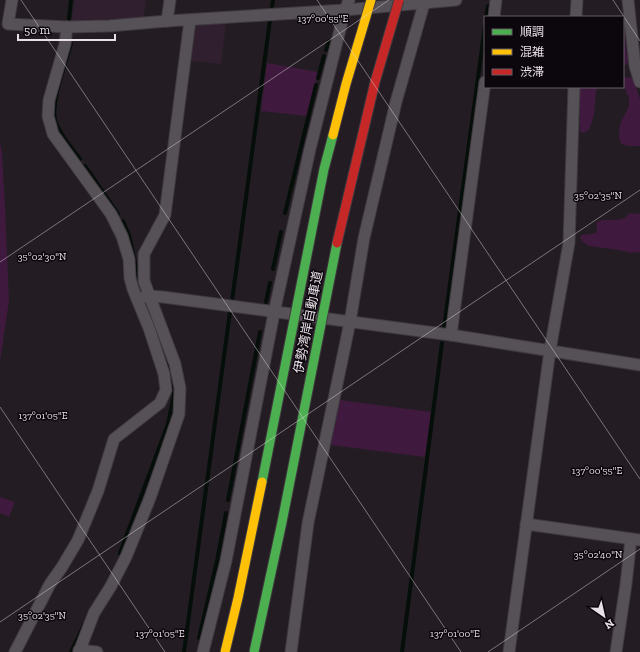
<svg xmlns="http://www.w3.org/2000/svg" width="640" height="652" viewBox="0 0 640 652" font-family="'Zilla Slab','Noto Sans JP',serif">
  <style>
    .built { fill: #30202f }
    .green { fill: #3f1a3e }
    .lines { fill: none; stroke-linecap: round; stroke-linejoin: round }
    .stream { stroke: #060e0a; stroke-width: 4 }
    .street-casing { stroke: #403a40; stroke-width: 13 }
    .street { stroke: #565156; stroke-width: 11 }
    .fast-bridge-casing { stroke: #403a40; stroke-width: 11; stroke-linecap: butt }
    .slow-bridge-casing { stroke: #403a40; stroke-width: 11; stroke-linecap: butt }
    .jam-bridge-casing { stroke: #403a40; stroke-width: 11; stroke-linecap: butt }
    .fast-bridge { stroke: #4caf50; stroke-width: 9 }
    .slow-bridge { stroke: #ffc107; stroke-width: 9 }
    .jam-bridge { stroke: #c62828; stroke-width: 9 }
    .ticks { fill: none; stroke: #e8dfe7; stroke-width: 1; stroke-opacity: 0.45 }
    .labels { text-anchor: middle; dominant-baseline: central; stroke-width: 3; stroke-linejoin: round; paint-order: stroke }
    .street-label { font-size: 13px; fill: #e8dfe7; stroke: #0c070c }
    .ticks-label { font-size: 10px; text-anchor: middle; fill: #e8dfe7; stroke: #0c070c; stroke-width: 3; stroke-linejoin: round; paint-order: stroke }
  </style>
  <rect width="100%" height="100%" fill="#231d23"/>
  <g class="built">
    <path d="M75,0H146L143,19L71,22Z"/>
    <path d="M226,21L221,64L190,61L194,27L200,23Z"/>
  </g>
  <g class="green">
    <path d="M623,24L628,62L627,64L623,66Z"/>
    <path d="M267,63L318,72L307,116L261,111Z"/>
    <path d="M623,74L626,78L632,77L634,78L640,100V146H628L621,144L619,137L620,124L629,106V96L627,94L626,89L623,88L613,89V87H623Z"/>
    <path d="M580,87H600L596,90C595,104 595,119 588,131L583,133L580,132Z"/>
    <path d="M0,141L2,154L5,206L9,301L0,361Z"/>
    <path d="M629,213L640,214V252L631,253L619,250L589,246L583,242L580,237L582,235L596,233L597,229L596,223C606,215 622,226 629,213Z"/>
    <path d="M340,400L431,412L425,457L331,445Z"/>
    <path d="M0,497L15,502L9,517L0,513Z"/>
  </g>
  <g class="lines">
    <g class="stream">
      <path d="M272,6L273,0"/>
      <path d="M486,17L488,6"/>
      <path d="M69,19L71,0"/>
      <path d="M71,44C66,62 49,107 56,123C61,136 72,148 80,159"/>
      <path d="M326,50L329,41"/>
      <path d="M318,78L324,56"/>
      <path d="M85,166L118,214"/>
      <path d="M285,213L316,85"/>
      <path d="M123,221L129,235L140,284"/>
      <path d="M273,269L281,232"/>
      <path d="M232,301L270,20"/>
      <path d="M266,302L270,283"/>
      <path d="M444,328L485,26"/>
      <path d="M228,500L260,332"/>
      <path d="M120,553L168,424L174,395L170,369L148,307"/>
      <path d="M199,638L217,561L226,513"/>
      <path d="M71,652L84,625"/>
      <path d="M184,652L230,312"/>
      <path d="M402,652L442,343"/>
    </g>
    <defs>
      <g id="street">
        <path d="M12,0L8,24L67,27L109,26L167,21L345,10L456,0"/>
        <path d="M628,0L635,66L640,82"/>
        <path d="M494,17L496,0"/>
        <path d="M576,17L577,0"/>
        <path d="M167,21L170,0"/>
        <path d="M67,27L65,44L49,100L48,116L53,134L111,214L122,236L129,259L130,278L133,289L137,299"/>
        <path d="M451,335L485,82"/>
        <path d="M526,524L640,540"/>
        <path d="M79,650L97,652"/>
        <path d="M15,652L50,584L62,567L78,540L98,491L114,439L160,403L166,390L164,374L149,328L137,299L149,296L163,297L451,335L640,365"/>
        <path d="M79,652L94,613L111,586L126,557L150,498L179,414L180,388L175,364L144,281V254L165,215L190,20"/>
        <path d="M203,652L226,561L274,313L310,149L345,10L349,0"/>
        <path d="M291,652L308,523L350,322L364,238L396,102L425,0"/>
        <path d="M509,652L550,350L569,243L574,87"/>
        <path d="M616,652L626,584L631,539"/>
      </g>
    </defs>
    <use href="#street" class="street-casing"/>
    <use href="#street" class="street"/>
    <defs>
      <g id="fast-bridge">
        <path d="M262,482L324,169L333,135"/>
        <path d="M254,652L282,522L337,243"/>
      </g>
      <g id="slow-bridge">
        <path d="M333,135L346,84L371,0"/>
        <path d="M225,652L238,598L262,482"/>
      </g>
      <path id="jam-bridge" d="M337,243L375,82L399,0"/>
    </defs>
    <use href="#fast-bridge" class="fast-bridge-casing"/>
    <use href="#slow-bridge" class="slow-bridge-casing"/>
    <use href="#jam-bridge" class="jam-bridge-casing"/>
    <use href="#fast-bridge" class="fast-bridge"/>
    <use href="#slow-bridge" class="slow-bridge"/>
    <use href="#jam-bridge" class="jam-bridge"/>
  </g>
  <path class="ticks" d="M21,0L461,652M317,0L640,479M613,0L640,41M0,262L389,0M0,407L165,652M0,622L640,190M488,652L640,549"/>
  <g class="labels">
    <g class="street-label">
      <text transform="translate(308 322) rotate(-79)">伊勢湾岸自動車道</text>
    </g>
  </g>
  <g class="ticks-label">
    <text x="323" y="22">137°00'55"E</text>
    <text x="598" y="199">35°02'35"N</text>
    <text x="42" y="260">35°02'30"N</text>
    <text x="43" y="419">137°01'05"E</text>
    <text x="597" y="474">137°00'55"E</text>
    <text x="598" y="558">35°02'40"N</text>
    <text x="42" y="619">35°02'35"N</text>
    <text x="160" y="637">137°01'05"E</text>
    <text x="455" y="637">137°01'00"E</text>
  </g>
  <rect x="484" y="16" width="140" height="72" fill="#0c070c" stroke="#645d64"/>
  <rect x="492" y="29" width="20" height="6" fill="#4caf50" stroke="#645d64"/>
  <text x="520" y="36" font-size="12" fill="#e8dfe7">順調</text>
  <rect x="492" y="49" width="20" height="6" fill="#ffc107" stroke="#645d64"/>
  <text x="520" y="56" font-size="12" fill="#e8dfe7">混雑</text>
  <rect x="492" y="69" width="20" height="6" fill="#c62828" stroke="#645d64"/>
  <text x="520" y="76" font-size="12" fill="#e8dfe7">渋滞</text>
  <g transform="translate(604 616) rotate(146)" stroke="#0c070c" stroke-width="3" paint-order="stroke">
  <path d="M0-3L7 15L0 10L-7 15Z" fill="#e8dfe7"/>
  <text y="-6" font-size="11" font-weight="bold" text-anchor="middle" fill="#e8dfe7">N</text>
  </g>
  <path d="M18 34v6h97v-6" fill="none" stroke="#e8dfe7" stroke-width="2"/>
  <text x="24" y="34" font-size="12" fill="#e8dfe7" stroke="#0c070c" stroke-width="3" paint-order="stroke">50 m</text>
</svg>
